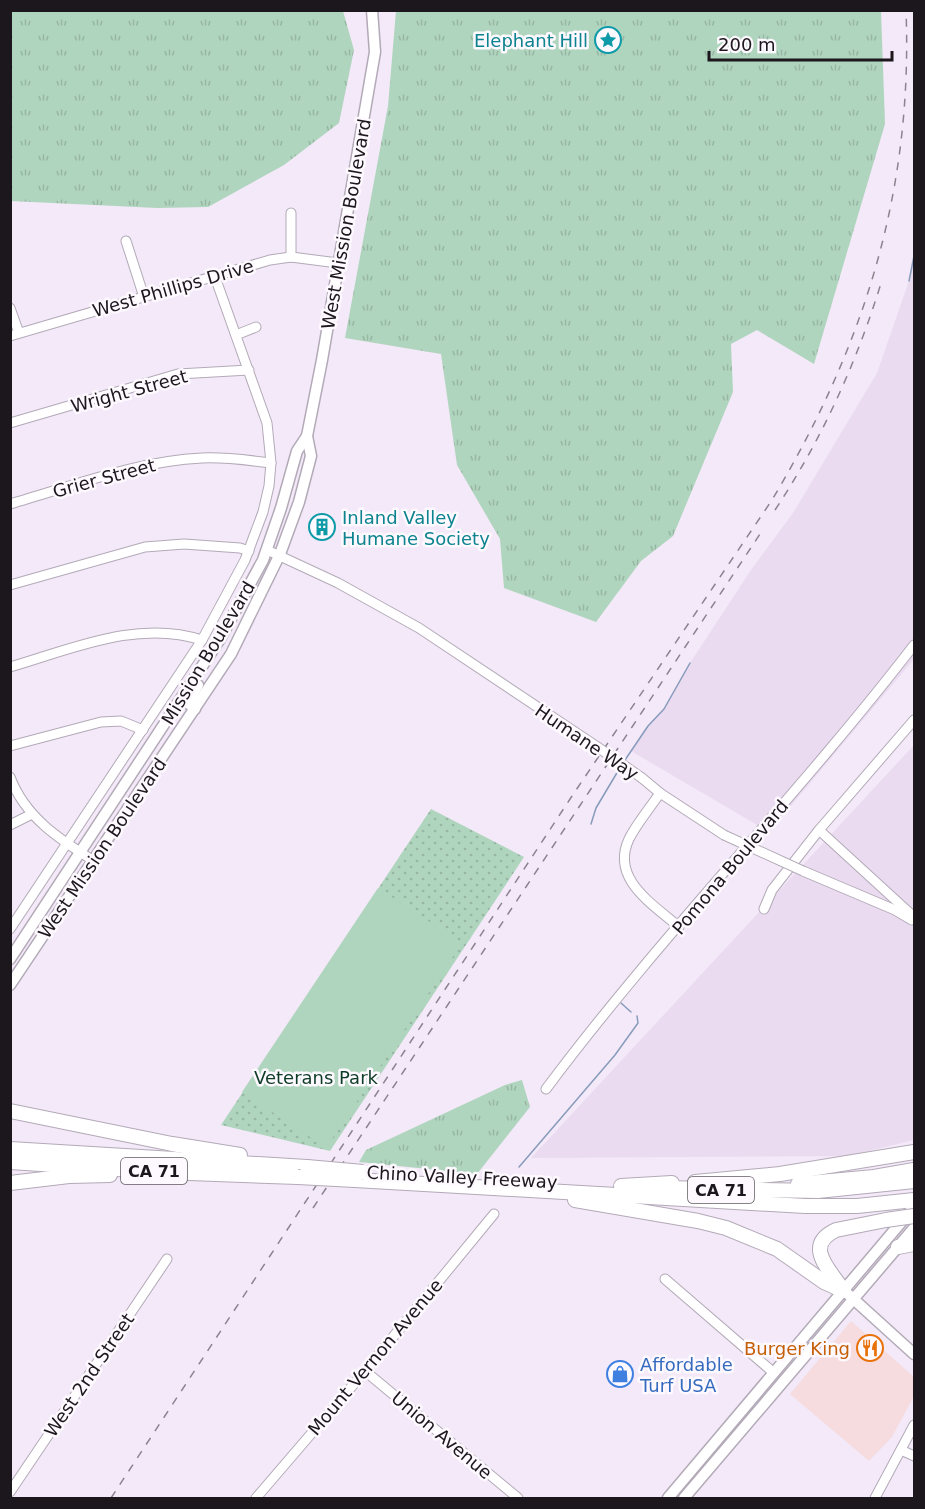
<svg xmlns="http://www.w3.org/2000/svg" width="925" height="1509" viewBox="0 0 925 1509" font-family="'DejaVu Sans',sans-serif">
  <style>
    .commercial { fill: #f6dcdf }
    .built { fill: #eadbf1 }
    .grass { fill: url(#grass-tufts) }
    .park { fill: url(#park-dots) }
    .garden { fill: #b0d5be }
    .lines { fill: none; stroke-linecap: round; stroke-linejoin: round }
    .stream { stroke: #889bbb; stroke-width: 1.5 }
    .minor-casing { stroke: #b3aab8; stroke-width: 11 }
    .major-casing { stroke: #b3aab8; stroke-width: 13 }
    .highway-casing { stroke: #b3aab8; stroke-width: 16 }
    .minor { stroke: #fff; stroke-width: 9 }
    .major { stroke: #fff; stroke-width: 10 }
    .highway { stroke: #fff; stroke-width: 14 }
    .rail { stroke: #8b838e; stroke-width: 1.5; stroke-dasharray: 8 8; stroke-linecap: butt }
    .minor-bridge-casing { stroke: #b3aab8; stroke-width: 11; stroke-linecap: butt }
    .highway-bridge-casing { stroke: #b3aab8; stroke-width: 16; stroke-linecap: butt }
    .minor-bridge { stroke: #fff; stroke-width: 9 }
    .highway-bridge { stroke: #fff; stroke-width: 14 }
    .labels { text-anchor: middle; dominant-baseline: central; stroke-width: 5; stroke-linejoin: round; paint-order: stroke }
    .shield { fill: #fdf9ff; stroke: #5f5b60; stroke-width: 1.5 }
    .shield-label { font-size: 16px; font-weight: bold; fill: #1b171c }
    .culture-label { font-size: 18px; fill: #0d838f; stroke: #fdf9ff; text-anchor: end }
    .street-label { font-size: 18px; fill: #1b171c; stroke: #fdf9ff }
    .park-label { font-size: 18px; fill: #0d3c25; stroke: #fdf9ff }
    .food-label { font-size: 18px; fill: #c56008; stroke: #fdf9ff; text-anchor: end }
    .shop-label { font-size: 18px; fill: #366cbe; stroke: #fdf9ff; text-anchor: start }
  </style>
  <defs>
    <pattern id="grass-tufts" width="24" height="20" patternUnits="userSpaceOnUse" patternTransform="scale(1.5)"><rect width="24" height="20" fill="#b0d5be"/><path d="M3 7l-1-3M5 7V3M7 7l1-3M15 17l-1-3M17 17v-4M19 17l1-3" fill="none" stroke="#97b6a3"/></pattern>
    <pattern id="park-dots" width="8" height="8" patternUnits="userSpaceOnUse" patternTransform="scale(1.5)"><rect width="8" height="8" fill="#b0d5be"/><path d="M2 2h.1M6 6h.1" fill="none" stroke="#97b6a3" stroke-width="1.8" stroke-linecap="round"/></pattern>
  </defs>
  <rect width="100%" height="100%" fill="#f3e9f8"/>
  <path class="commercial" d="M851,1321L914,1377V1396L892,1437L869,1461L790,1394Z"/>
  <g class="built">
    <path d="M914,256V659L769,832L631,751L648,726L664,709L690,663L751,570L793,513L877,373L909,281Z"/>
    <path d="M914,745V1140L847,1156L531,1158Z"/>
  </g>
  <g class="grass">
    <path d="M11,10L343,11L354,50L339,123L284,165L208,207L157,208L11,201Z"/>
    <path d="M396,11H881L885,124L814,364L757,330L731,344L733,392L673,536L641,561L596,622L504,588L500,539L457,465L441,354L345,338L388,106Z"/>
    <path d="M522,1080L530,1107L477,1174L359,1162L366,1150L505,1085Z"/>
  </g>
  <path class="park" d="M431,809L524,857L330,1151L221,1125Z"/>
  <path class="garden" d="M378,888L462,943L328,1145L319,1143L242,1092Z"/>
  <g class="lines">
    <g class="stream">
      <path d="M909,281L914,256"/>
      <path d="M625,760L648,726L664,709L690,663"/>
      <path d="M591,824L596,808L621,766"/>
      <path d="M621,1003L631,1012"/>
      <path d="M519,1167L615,1055L638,1023L637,1016"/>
    </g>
    <defs>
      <g id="minor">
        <path d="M291,213V257"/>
        <path d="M126,241L144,297"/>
        <path d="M10,308L19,333"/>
        <path d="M236,335L256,327"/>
        <path d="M10,336L270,260L291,257L338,263"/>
        <path d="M10,423L178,374L249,370"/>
        <path d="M10,504C73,486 137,461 202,458C225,457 248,460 271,463"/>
        <path d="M267,550L338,583L419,628L596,746"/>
        <path d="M10,585L145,547L184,544L240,548L249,551"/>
        <path d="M10,667C72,649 138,619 202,640"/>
        <path d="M10,746L101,722L121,721L143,730"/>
        <path d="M10,777C25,817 59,839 94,861"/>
        <path d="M642,778L660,793L724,835"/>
        <path d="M660,793C650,808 637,823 629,839C610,879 653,904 679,927"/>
        <path d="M10,825L32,814"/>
        <path d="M819,830L914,917"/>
        <path d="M803,871L895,910L912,920"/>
        <path d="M764,909L772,890L819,830L914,720"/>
        <path d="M10,929L202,640L245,560L263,512L269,486L271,463L267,423L215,277"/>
        <path d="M546,1089C661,935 797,797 914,645"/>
        <path d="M665,1279L774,1373"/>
        <path d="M365,1371L518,1498"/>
        <path d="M901,1450L914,1456"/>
        <path d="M10,1492L167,1259"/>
        <path d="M256,1498L365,1371L494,1214"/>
        <path d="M875,1498L914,1425"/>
      </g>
      <g id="major">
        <path d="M195,709L188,703L198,685"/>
        <path d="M10,959L220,639L263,560L281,508L297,451L307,436"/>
        <path d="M10,985L231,654L280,554L299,502L311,456L307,436L322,360L375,52L372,10"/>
        <path d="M849,1295L914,1354"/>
        <path d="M668,1498L914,1207"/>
        <path d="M684,1498L914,1228"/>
      </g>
      <g id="highway">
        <path d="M10,1111L172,1144L240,1155"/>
        <path d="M10,1149L307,1167"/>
        <path d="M10,1162L163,1172L298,1177"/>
        <path d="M355,1180L805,1206H857L914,1200"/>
        <path d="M695,1182L780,1174L914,1152"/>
        <path d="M10,1183L69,1176L110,1175"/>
        <path d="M798,1184L874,1177L914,1170"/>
        <path d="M621,1186L672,1183"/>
        <path d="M662,1188L818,1191L914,1181"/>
        <path d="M575,1200L698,1221L726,1228L777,1249L824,1282L844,1291"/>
        <path d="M898,1247L914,1244"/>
        <path d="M843,1290C831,1271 802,1246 836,1230L886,1220"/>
      </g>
    </defs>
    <use href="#minor" class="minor-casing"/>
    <use href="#major" class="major-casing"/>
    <use href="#highway" class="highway-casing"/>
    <use href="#minor" class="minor"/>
    <use href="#major" class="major"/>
    <use href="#highway" class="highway"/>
    <g class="rail">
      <path d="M775,510C822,439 857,362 882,280"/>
      <path d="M313,1208L762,531"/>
      <path d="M111,1498L572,796L772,500C864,346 913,192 906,10"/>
    </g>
    <defs>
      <g id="minor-bridge">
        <path d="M596,746L642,778"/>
        <path d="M724,835L803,871"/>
      </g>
      <g id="highway-bridge">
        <path d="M307,1167L363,1172"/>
        <path d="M298,1177L355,1180"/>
        <path d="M886,1220L914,1216"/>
      </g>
    </defs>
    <use href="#minor-bridge" class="minor-bridge-casing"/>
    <use href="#highway-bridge" class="highway-bridge-casing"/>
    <use href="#minor-bridge" class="minor-bridge"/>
    <use href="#highway-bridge" class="highway-bridge"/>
  </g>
  <defs>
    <symbol id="sight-ring" viewBox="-11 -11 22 22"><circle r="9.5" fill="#fdf9ff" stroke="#0f9aa8" stroke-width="1.5"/><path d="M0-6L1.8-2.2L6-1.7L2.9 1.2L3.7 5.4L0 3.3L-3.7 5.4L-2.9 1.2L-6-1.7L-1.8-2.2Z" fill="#0f9aa8"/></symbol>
    <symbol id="building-ring" viewBox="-11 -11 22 22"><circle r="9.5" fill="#fdf9ff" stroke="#0f9aa8" stroke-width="1.5"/><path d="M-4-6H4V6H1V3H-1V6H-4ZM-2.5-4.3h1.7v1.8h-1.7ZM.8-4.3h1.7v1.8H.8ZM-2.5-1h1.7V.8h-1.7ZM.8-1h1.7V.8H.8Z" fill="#0f9aa8"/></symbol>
    <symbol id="restaurant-ring" viewBox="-11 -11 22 22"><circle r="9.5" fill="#fdf9ff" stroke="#e8710a" stroke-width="1.5"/><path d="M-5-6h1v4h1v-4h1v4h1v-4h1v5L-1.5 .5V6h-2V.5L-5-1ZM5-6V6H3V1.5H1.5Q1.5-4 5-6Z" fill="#e8710a"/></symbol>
    <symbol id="shop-ring" viewBox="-11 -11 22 22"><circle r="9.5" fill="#fdf9ff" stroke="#3f7fe0" stroke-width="1.5"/><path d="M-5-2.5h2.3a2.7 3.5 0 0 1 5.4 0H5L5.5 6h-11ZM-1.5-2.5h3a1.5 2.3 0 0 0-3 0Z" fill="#3f7fe0"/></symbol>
  </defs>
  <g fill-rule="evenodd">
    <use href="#sight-ring" x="593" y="25" width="30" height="30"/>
    <use href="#building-ring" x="307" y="512" width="30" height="30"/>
    <use href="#restaurant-ring" x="855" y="1333" width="30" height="30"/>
    <use href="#shop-ring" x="605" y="1359" width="30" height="30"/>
  </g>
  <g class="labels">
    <g class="shield">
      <rect x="121" y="1158" width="66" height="26" rx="4.5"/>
      <rect x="688" y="1177" width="66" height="26" rx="4.5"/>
    </g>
    <g class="shield-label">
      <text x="154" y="1171">CA 71</text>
      <text x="721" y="1190">CA 71</text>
    </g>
    <g class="culture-label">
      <text x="588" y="40">Elephant Hill</text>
      <text x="342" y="517" text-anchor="start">Inland Valley<tspan x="342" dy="21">Humane Society</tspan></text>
    </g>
    <g class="street-label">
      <text transform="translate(346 224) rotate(-80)">West Mission Boulevard</text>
      <text transform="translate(173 288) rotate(-16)">West Phillips Drive</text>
      <text transform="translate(129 391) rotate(-15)">Wright Street</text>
      <text transform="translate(104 478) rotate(-15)">Grier Street</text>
      <text transform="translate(208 653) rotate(-59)">Mission Boulevard</text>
      <text transform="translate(587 742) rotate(34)">Humane Way</text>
      <text transform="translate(102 848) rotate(-56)">West Mission Boulevard</text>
      <text transform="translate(730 867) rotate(-50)">Pomona Boulevard</text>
      <text transform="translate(462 1177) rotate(3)">Chino Valley Freeway</text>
      <text transform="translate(375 1357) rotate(-50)">Mount Vernon Avenue</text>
      <text transform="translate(89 1375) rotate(-56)">West 2nd Street</text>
      <text transform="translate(442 1435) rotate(40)">Union Avenue</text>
    </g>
    <g class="park-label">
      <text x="316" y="1077">Veterans Park</text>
    </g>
    <g class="food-label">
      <text x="850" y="1348">Burger King</text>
    </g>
    <g class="shop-label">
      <text x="640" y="1364">Affordable<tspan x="640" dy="21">Turf USA</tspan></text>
    </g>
  </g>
  <rect width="925" height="1509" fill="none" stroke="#1b171c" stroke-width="24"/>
  <path d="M709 51v9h183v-9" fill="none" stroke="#1b171c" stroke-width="3"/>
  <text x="718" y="51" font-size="18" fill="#1b171c" stroke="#fdf9ff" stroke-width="4.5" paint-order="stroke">200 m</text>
</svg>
